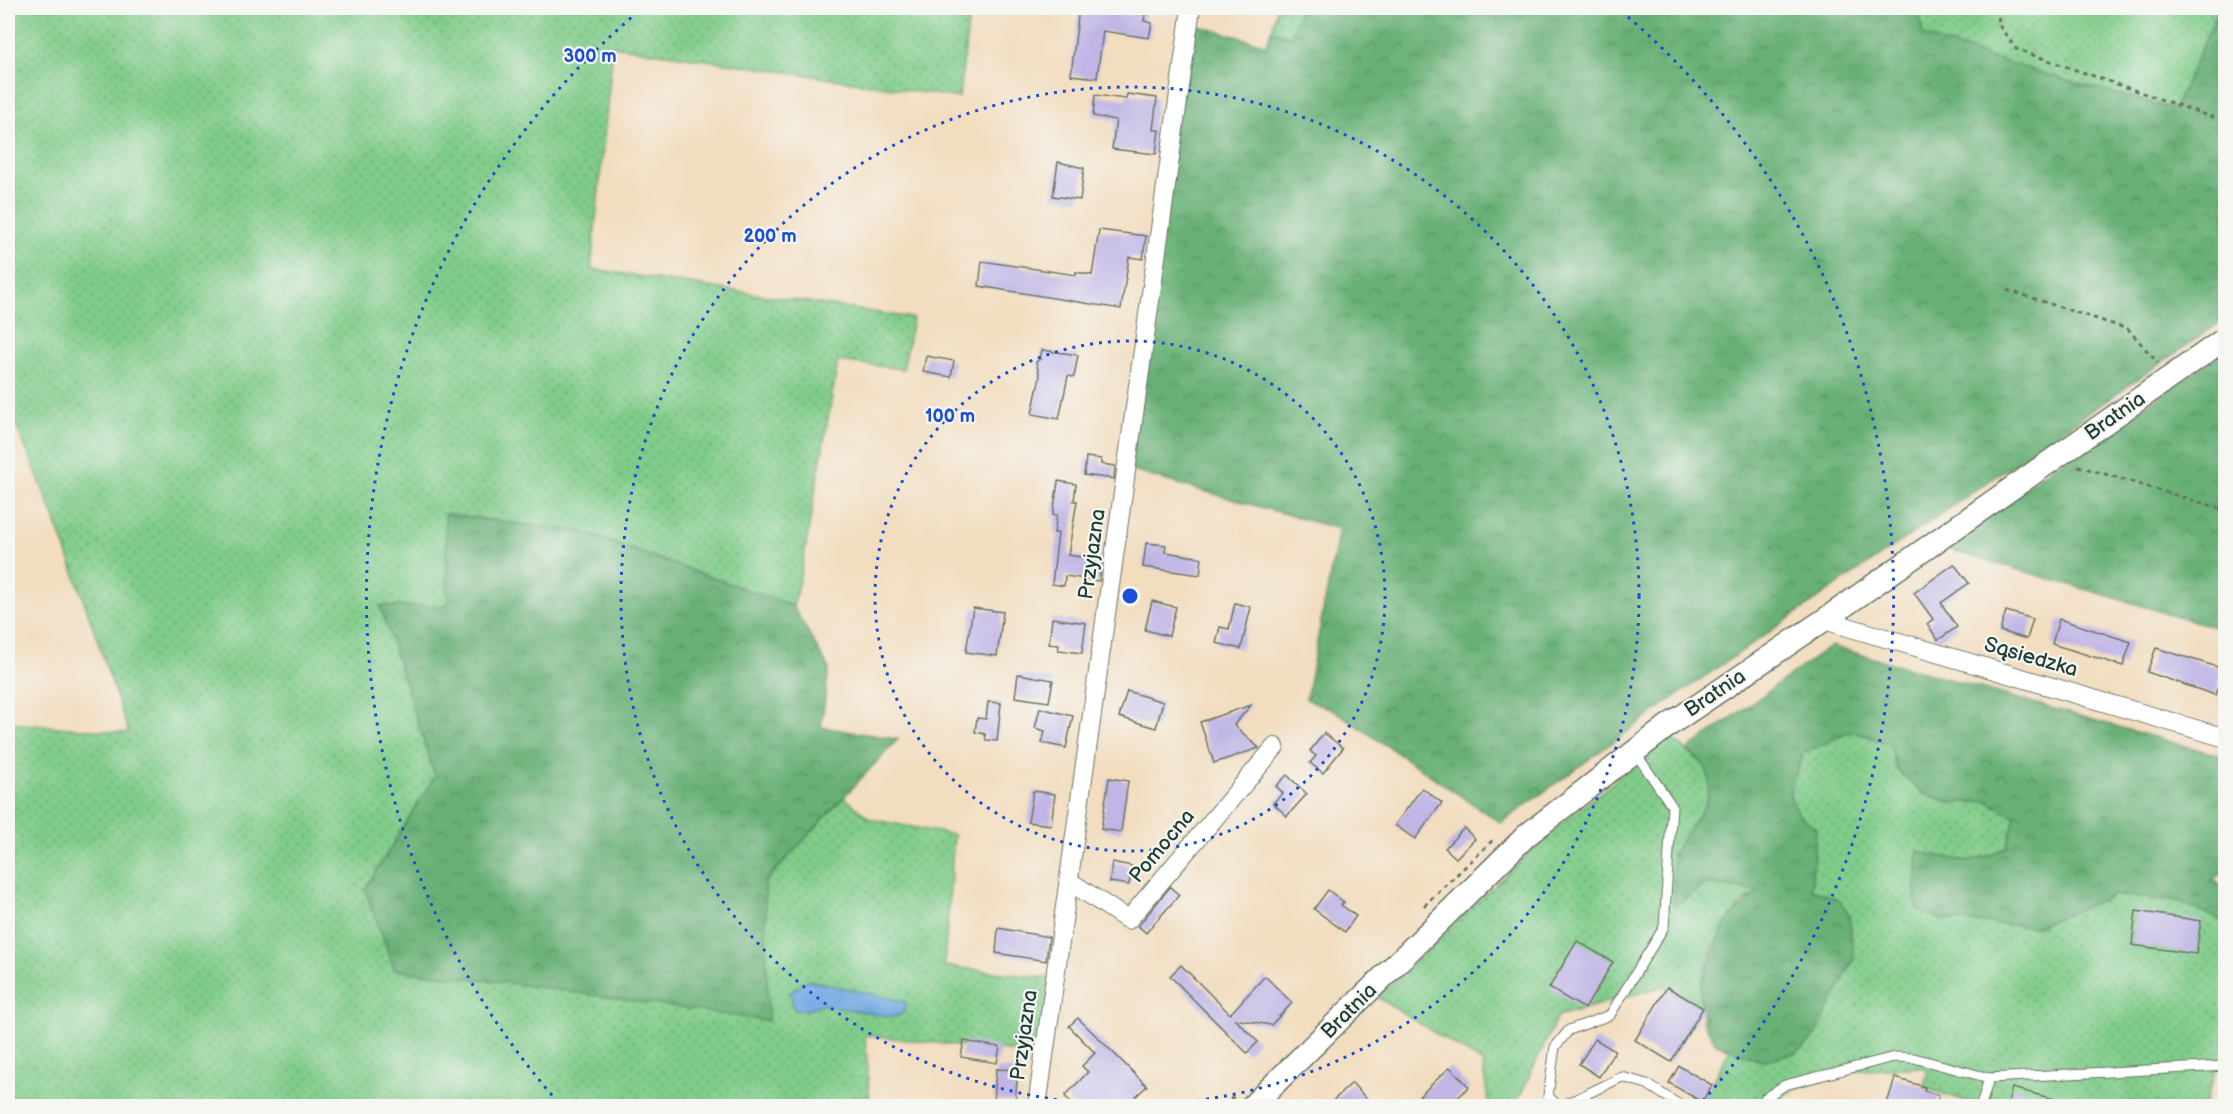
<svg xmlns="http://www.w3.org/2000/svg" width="2233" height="1114" viewBox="0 0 2233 1114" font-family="'Balsamiq Sans',sans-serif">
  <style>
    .grass { fill: url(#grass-dots); stroke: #50845f; stroke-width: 1.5 }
    .forest { fill: url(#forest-crowns); stroke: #447655; stroke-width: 1.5 }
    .water { fill: #74aae2; stroke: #4a748b; stroke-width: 1.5 }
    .building { fill: #c0b5e5 }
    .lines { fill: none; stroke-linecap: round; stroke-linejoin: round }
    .service-casing { stroke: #697565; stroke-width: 11 }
    .minor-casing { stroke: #697565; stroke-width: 20 }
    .tertiary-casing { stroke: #697565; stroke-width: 25 }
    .path { stroke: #697565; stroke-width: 3; stroke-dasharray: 4.5 4.5; stroke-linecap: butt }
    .service { stroke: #fff; stroke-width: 9 }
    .minor { stroke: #fff; stroke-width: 18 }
    .tertiary { stroke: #fff; stroke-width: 22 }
    .ring { fill: none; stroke: #1d4ed8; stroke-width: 3; stroke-dasharray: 3 6 }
    .labels { text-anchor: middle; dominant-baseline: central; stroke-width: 4.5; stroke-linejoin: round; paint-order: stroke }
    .street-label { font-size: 21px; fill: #1f3d34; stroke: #f6f6f2 }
    .centre { fill: #1d4ed8; stroke: #f6f6f2; stroke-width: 3 }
    .ring-label { font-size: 18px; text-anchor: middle; font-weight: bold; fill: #1d4ed8; stroke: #f6f6f2; stroke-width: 4.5; stroke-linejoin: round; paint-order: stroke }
  </style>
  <defs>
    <pattern id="grass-dots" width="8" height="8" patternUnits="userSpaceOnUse" patternTransform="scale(1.5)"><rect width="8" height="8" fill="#80cc8a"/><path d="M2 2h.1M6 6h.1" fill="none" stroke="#68a772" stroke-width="1.8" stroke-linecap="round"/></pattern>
    <pattern id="forest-crowns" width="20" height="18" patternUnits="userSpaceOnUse" patternTransform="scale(1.5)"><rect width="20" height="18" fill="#68b076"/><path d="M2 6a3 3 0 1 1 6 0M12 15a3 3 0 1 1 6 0" fill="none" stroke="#559062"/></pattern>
  </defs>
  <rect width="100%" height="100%" fill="#f6f6f2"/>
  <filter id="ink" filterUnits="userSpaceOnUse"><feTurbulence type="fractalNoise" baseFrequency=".0167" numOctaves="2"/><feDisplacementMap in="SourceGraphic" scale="12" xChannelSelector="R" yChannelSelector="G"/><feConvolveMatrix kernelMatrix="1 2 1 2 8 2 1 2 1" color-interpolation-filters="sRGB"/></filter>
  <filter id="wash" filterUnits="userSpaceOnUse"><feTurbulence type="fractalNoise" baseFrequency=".008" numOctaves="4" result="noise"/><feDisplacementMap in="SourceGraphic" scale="24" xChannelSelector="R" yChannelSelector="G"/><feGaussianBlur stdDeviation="1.35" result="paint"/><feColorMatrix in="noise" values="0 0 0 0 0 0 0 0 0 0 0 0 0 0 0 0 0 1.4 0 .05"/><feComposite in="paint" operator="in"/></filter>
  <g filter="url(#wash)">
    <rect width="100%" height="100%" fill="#f2ddbf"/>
    <g class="grass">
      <path d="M8,8H970L959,98L613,46L591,269L913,318L903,369L838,361L802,567L793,606L582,532L446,514L449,607L380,606L767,1021L765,882L844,797L870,819L954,835L944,966L1055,979L1044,1055L865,1035L870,1106H8V772L12,723L129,733C91,624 58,513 8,409Z"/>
      <path d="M1277,8H1302L1292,41L1271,34Z"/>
      <path d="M1919,8H2220L2174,109L2071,82L1922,36Z"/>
      <path d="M1852,731L1890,744L1897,770L1952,803L1988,801L2016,817L2007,847C1970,868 1957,860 1918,851L2034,927L2114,895L2180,902L2225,922V1068L2216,1069L2205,1106H1983L1924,1088L1928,1070L1920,1067L1848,1071L1795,1088L1768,1106H1699L1730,1050L1715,1043L1762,1061L1840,901L1811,889L1816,828L1798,814L1789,793L1803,753Z"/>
      <path d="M1670,737L1705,765L1712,780L1704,809L1705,884L1761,891L1741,904L1714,945L1702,980L1703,1009L1664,986L1558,1016L1515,1106H1489L1482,1062L1377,997L1552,831Z"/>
    </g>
    <g class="forest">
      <path d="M1300,8H1919L1923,36L2071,82L2174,109L2220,8H2225V319L1682,692L1501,823L1335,711L1306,699L1339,529L1125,469L1189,23L1267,45L1271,30L1291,37Z"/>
      <path d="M2225,352V630L1937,546Z"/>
      <path d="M445,514L582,532L793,606L829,669L821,727L898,739L765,881L768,1021L503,982L395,970L365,889L435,776L380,606H448Z"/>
      <path d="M1831,646L2225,757V872L2213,879L2225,889V922L2180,902L2114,895L2035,927L1939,919L1919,910L1915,899L1918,851C1957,860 1970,868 2007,847L2015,817L1988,801L1952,803L1922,793L1897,770L1890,744L1852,731L1803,753L1789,793L1798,814L1816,828L1811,889L1840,901L1849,914L1854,958L1816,1035L1798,1052L1762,1061L1715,1043L1703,1021L1700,989L1725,923L1759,891L1707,884L1674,906L1673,853L1706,804L1710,780L1704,764L1687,750Z"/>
    </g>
    <path class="water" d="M808,980L906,1002L904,1013L892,1017L822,1004L803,1011L793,1008L791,992Z"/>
    <g id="blocks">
      <g class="building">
        <path d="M1079,8H1146L1144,21L1152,23L1149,38L1103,31L1097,78L1071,75Z"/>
        <path d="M1127,94L1157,98L1153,130H1159L1156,154L1112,149L1116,120L1093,116L1095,95L1126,99Z"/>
        <path d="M1058,162L1084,168L1080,200L1053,196Z"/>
        <path d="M1099,230L1146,236L1143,259L1129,257L1121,309L979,286L982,261L1076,275V272L1092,275Z"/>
        <path d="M1042,350L1078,355L1074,377L1068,376L1059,419L1032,414L1040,376L1036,362L1040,359Z"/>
        <path d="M926,356L954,361L951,377L923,372Z"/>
        <path d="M1086,457L1101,459V464L1115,466L1114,479L1084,475Z"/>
        <path d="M1058,481L1076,484L1074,501H1077L1068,555L1102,560L1099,581L1065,576L1064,586L1052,584L1058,533H1054L1057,515H1053Z"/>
        <path d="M1146,543L1166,545L1165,552L1202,558L1200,575L1143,567Z"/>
        <path d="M1954,564L1969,583L1941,603L1957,627L1938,640L1927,624L1933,619L1914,593Z"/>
        <path d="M1152,601L1176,607L1169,636L1145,630Z"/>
        <path d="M1235,603L1251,607L1241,649L1216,643L1220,627L1229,629Z"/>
        <path d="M973,608L1003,612L997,656L966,652Z"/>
        <path d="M2006,611L2033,619L2027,639L2000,631Z"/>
        <path d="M1052,618L1086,623L1082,653L1058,650L1059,645L1049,644Z"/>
        <path d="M2059,619L2131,642L2123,666L2052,644Z"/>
        <path d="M2156,648L2224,669L2215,695L2147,672Z"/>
        <path d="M1018,674L1053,680L1049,702L1015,697Z"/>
        <path d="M1127,691L1163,702L1156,728L1119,717Z"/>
        <path d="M988,702L1001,703L997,741L986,740L985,734L975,732L977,718L986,719Z"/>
        <path d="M1251,705L1234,725L1259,748L1214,763L1200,722Z"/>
        <path d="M1040,708L1073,716L1066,748L1042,743L1045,731L1035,728Z"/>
        <path d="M1324,733L1343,748L1323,773L1310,763L1316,756L1310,751Z"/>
        <path d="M1287,775L1307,794L1287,816L1273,803L1283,793L1276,786Z"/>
        <path d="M1109,778L1128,781L1121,832L1101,829Z"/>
        <path d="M1422,788L1442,803L1415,839L1395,825Z"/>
        <path d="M1033,791L1055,794L1051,825L1028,822Z"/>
        <path d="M1464,828L1475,839L1456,858L1445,848Z"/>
        <path d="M1112,862L1132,866L1129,885L1110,882Z"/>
        <path d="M1170,887L1179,895L1146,933L1138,926Z"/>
        <path d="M1328,890L1344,902L1341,905L1356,916L1345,932L1314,909Z"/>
        <path d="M2136,911L2201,921L2196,954L2132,945Z"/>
        <path d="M998,928L1049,937L1046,961L996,953Z"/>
        <path d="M1577,941L1613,962L1585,1009L1549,988Z"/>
        <path d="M1181,965L1230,1014L1265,976L1292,1003L1271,1025L1235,1019L1258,1042L1247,1053L1170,976Z"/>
        <path d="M1667,987L1703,1008L1671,1062L1635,1040Z"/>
        <path d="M1078,1018L1147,1086L1135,1097L1144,1107H1075L1065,1096L1088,1072L1082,1066L1095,1053L1069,1026Z"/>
        <path d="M1595,1039L1615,1051L1599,1077L1579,1064Z"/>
        <path d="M964,1041L1000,1047L997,1063L961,1057Z"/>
        <path d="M1679,1066L1712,1085L1702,1102L1669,1083Z"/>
        <path d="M1450,1067L1469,1087L1448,1107H1408Z"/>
        <path d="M996,1069L1018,1070L1015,1102L994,1100Z"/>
        <path d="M1895,1078L1925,1087L1924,1091L1939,1095L1936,1107H1886Z"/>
        <path d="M1352,1083L1374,1107H1326Z"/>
        <path d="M2012,1088L2066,1102V1107H2007Z"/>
      </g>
    </g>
  </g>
  <g filter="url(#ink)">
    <use href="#blocks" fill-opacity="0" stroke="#697565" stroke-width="1.5"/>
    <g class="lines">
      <defs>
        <g id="service">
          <path d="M1558,1106L1548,1096L1555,1047L1569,1030L1610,1015L1664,927L1672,806L1634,751"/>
          <path d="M1562,1106L1622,1077L1647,1084L1681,1106"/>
          <path d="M1763,1106L1765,1098L1785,1085L1894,1057L1914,1058L1989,1078L2226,1066"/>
          <path d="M1981,1106L1989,1078"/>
        </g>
        <g id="minor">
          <path d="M1824,620L2226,738"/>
          <path d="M1069,881L1128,920L1275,747"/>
          <path d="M1037,1106L1191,8"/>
        </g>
        <path id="tertiary" d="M1252,1106L1527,835L1669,725L1824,620L2226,338"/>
      </defs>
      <use href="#service" class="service-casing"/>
      <use href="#minor" class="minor-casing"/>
      <use href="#tertiary" class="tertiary-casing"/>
      <g class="path">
        <path d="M2000,8L1998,24L2016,49L2226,122"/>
        <path d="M2007,290L2128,329L2158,363"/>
        <path d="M2078,466L2226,510"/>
        <path d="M1424,906L1495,838"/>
        <path d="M1224,1106L1235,1095"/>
      </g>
      <use href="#service" class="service"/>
      <use href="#minor" class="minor"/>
      <use href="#tertiary" class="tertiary"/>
    </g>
  </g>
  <g class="ring">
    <circle cx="1130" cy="596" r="255"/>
    <circle cx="1130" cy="596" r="509"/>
    <path d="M558 1102A764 764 0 0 1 639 11M1621 11A764 764 0 0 1 1702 1102"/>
  </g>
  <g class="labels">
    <g class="street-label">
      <text transform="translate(2115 416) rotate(-35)">Bratnia</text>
      <text transform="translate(1092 554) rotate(-82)">Przyjazna</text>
      <text transform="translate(2031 657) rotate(16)">Sąsiedzka</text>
      <text transform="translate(1715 693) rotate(-34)">Bratnia</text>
      <text transform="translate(1162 846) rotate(-50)">Pomocna</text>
      <text transform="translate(1349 1011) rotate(-45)">Bratnia</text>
      <text transform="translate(1024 1035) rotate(-82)">Przyjazna</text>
    </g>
  </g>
  <circle cx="1130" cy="596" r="9" class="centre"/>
  <g class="ring-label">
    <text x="590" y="62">300 m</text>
    <text x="770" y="242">200 m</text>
    <text x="950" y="422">100 m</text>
  </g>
  <rect width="2233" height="1114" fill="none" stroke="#f6f6f2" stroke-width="30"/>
</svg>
